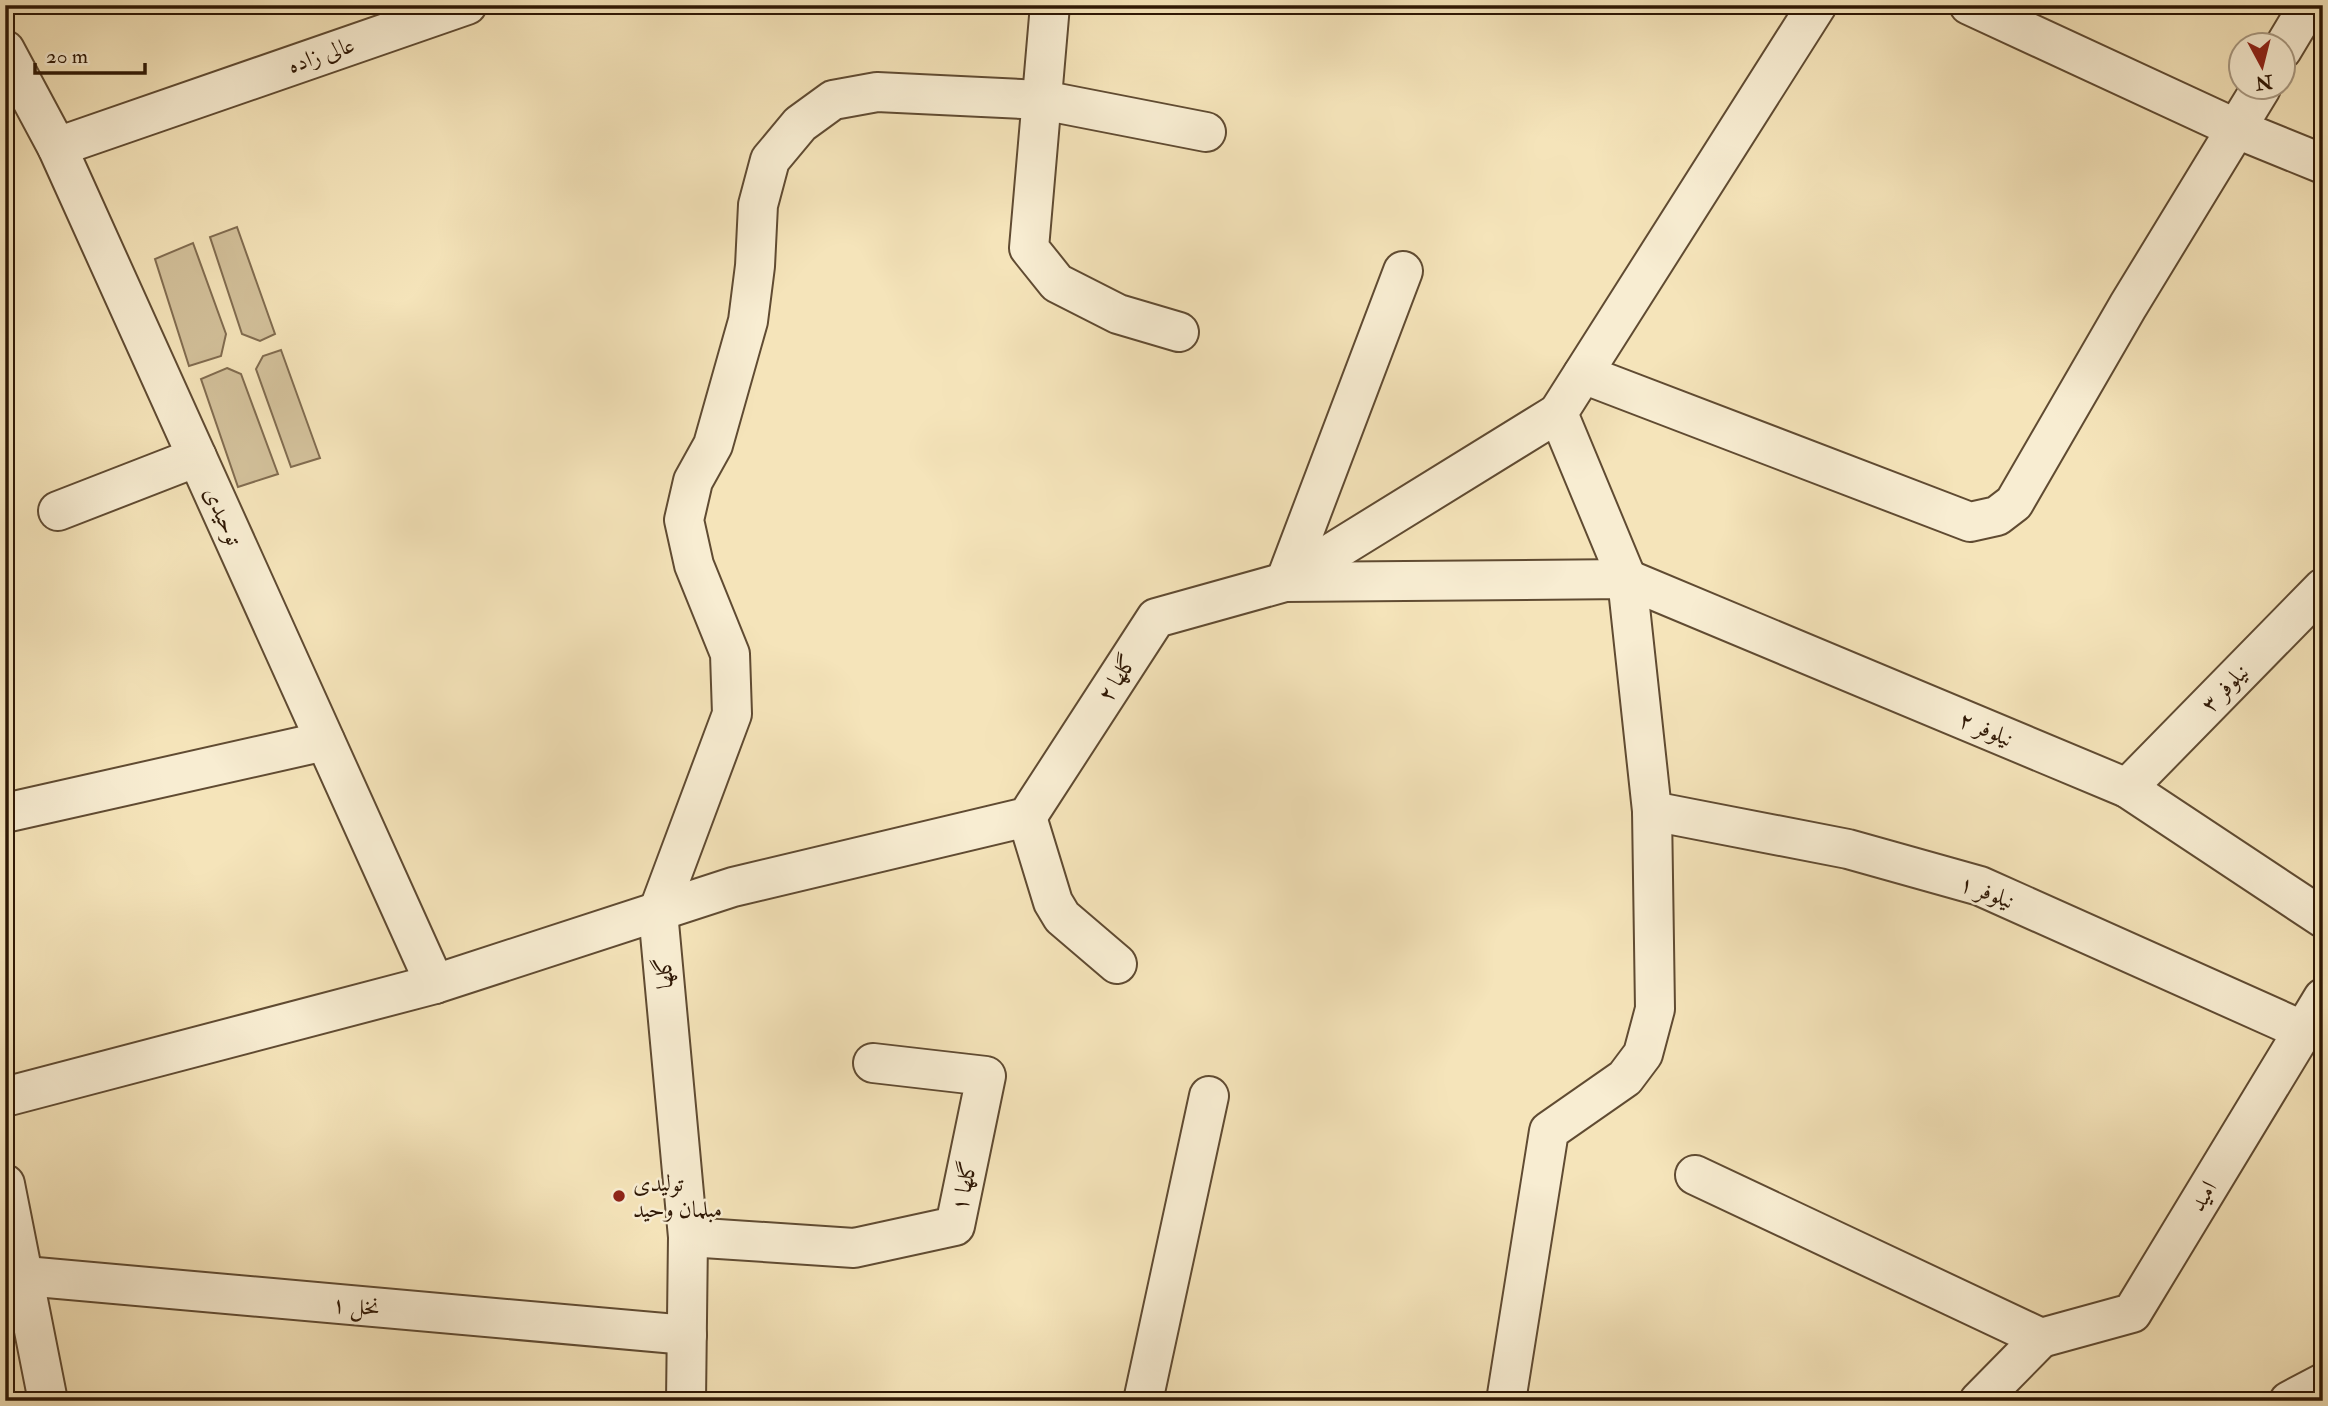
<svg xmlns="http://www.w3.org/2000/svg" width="2328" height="1406" viewBox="0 0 2328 1406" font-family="'IM FELL Double Pica',Amiri,serif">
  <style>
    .green { fill: #d3c19b; stroke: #816c50; stroke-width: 2 }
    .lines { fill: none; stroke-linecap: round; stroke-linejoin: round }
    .street-casing { stroke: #604b32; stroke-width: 42 }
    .street { stroke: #f8edd2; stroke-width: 38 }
    .poi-dot { fill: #8f2418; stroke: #f8edd2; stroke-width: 2.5 }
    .labels { text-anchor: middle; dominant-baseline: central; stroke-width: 5; stroke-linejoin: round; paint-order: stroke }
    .street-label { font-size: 23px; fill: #2f1805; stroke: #f8edd2 }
    .poi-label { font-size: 23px; fill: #2f1805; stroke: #f8edd2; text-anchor: start }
  </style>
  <rect width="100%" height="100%" fill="#f5e4ba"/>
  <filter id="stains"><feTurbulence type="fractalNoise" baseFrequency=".00286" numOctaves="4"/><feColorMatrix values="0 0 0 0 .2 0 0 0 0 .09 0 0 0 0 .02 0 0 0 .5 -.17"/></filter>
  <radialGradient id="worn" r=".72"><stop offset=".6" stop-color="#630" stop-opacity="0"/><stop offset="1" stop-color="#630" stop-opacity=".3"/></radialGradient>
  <g class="green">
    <path d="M237,227L275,334L260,341L242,334L210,237Z"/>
    <path d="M193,243L226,334L221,356L189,366L155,259Z"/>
    <path d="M281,350L320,458L291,467L256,369L263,356Z"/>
    <path d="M227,368L241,374L278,474L238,487L201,379Z"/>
  </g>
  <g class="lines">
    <defs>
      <g id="street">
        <path d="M1050,5L1029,248L1057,283L1118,314L1179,332"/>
        <path d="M1969,5L2237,129L2323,164"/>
        <path d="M5,50L57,147L435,984"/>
        <path d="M2282,50L2309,5"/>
        <path d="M57,147L467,5"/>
        <path d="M1583,374L1970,522L1997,516L2014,503L2128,306L2261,88"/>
        <path d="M58,511L197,457"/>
        <path d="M1286,581L1558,413"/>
        <path d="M1285,582L1403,271"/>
        <path d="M2127,788L2323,588"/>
        <path d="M1652,811L1848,849L1980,886L2304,1031"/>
        <path d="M5,813L325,741"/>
        <path d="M1027,817L1053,902L1062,917L1117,964"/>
        <path d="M5,1097L435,984L733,887L1027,817L1156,618L1285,582L1627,579L2127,788L2323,918"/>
        <path d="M1695,1175L2041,1338L1979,1401"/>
        <path d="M5,1184L48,1401"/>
        <path d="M688,1237L854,1248L955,1226L986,1076L873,1063"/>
        <path d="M25,1276L687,1335"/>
        <path d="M2041,1338L2132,1313L2323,998"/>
        <path d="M686,1401L688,1237L658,912L732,714L730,654L694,565L684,520L693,481L713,445L748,321L755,266L758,205L770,160L800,124L833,100L877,92L1042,100L1206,132"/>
        <path d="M1143,1401L1209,1096"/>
        <path d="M1506,1401L1549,1131L1625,1078L1643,1054L1655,1009L1652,811L1627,579L1558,413L1817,5"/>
        <path d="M2289,1401L2323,1383"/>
      </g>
    </defs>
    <use href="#street" class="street-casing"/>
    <use href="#street" class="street"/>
  </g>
  <circle class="poi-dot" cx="619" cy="1196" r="7"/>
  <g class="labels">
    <g class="street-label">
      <text transform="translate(321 55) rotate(-19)">عالی زاده</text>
      <text transform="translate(223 516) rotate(66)">توحیدی</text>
      <text transform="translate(1117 678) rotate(-57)">گلها ۲</text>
      <text transform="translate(2225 688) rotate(-46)">نیلوفر ۳</text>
      <text transform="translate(1986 729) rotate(23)">نیلوفر ۲</text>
      <text transform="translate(1987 892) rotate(21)">نیلوفر ۱</text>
      <text transform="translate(664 973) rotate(-95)">گلها</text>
      <text transform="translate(964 1186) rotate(-78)">گلها ۱</text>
      <text transform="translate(2203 1196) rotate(-59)">امید</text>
      <text transform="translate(356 1306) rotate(5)">نخل ۱</text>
    </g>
    <g class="poi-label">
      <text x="633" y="1183">تولیدی<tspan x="633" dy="26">مبلمان وحید</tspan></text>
    </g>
  </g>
  <rect width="2328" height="1406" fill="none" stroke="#f5e4ba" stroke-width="28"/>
  <rect x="7" y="7" width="2314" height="1392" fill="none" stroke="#2f1805" stroke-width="3.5"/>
  <rect x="14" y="14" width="2300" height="1378" fill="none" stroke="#2f1805" stroke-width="2"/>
  <g transform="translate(2262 66) rotate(173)"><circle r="33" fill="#f8edd2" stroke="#a89880" stroke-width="2"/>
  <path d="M0-5L12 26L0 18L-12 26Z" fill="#8f2418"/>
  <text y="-10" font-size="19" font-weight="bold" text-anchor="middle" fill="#2f1805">N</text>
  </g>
  <path d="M35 63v10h110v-10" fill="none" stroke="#2f1805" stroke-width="3.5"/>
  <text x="46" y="63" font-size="21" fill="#2f1805" stroke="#f8edd2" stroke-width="5" paint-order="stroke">20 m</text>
  <rect width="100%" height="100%" filter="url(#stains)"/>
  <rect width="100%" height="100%" fill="url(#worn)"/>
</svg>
